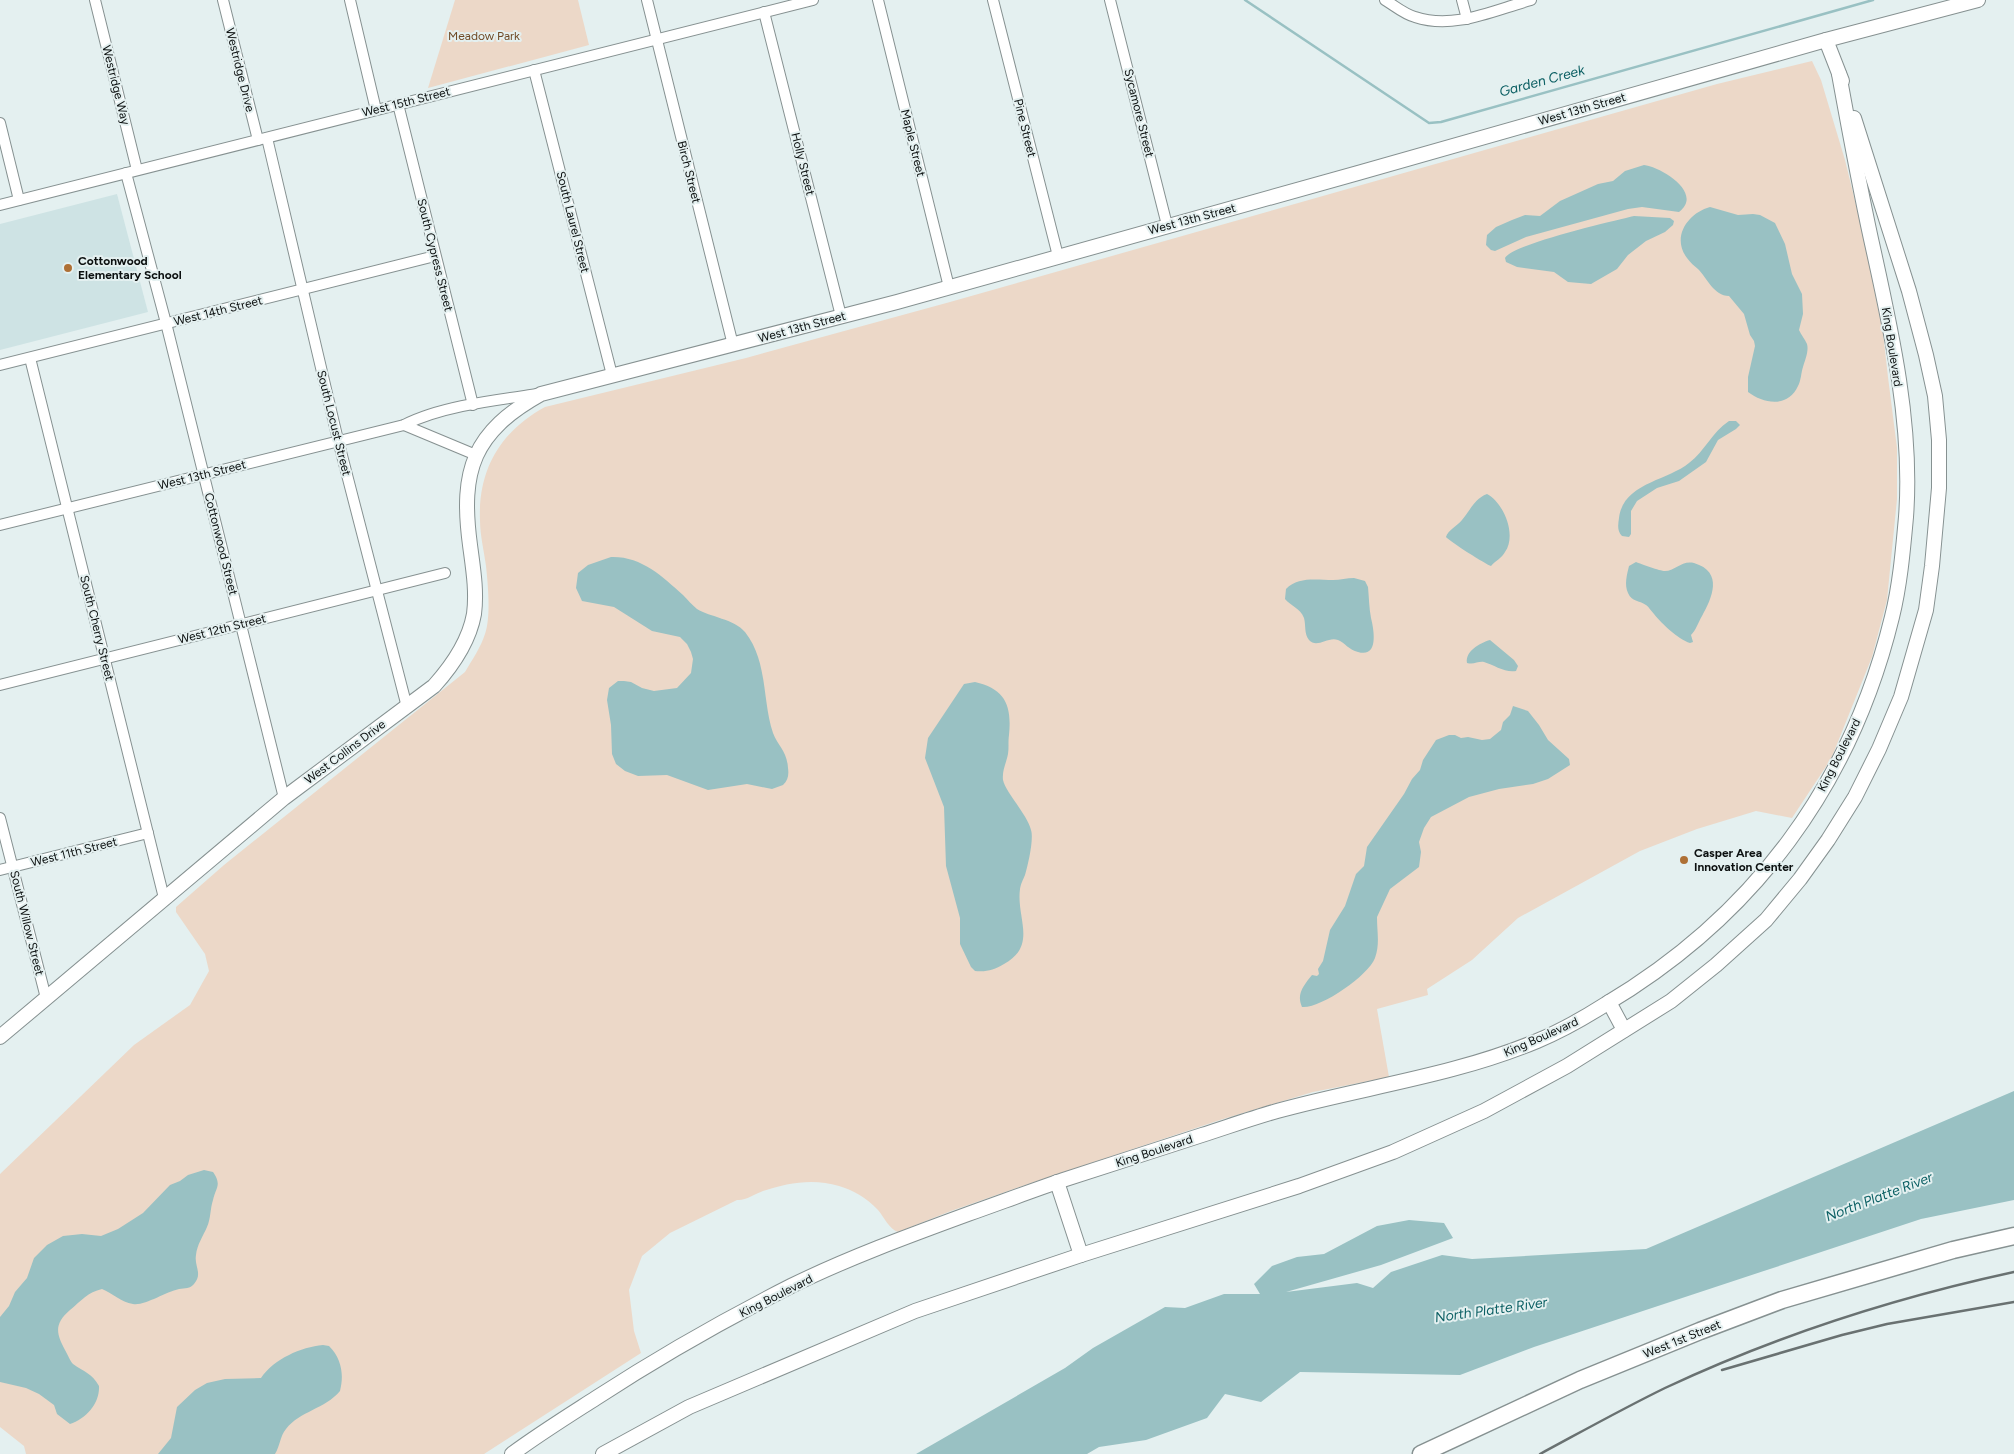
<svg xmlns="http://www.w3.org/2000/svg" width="2014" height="1454" viewBox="0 0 2014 1454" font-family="Figtree,sans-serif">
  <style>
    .built { fill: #cee3e4 }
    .green { fill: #ecd8c8 }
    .water { fill: #99c1c3 }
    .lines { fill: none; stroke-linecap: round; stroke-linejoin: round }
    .stream { stroke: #99c1c3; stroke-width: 2.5 }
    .street-casing { stroke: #869191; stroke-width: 12 }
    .secondary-casing { stroke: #869191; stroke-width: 16 }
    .primary-casing { stroke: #869191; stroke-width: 19 }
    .street { stroke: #fff; stroke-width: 10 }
    .secondary { stroke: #fff; stroke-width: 14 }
    .primary { stroke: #fff; stroke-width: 16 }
    .rail { stroke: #697171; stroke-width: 2.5 }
    .poi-dot { fill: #ae7035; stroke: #e4f0f0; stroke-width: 2 }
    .labels { text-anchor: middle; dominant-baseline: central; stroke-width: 4; stroke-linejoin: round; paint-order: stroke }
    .park-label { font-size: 12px; fill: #704a26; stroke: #e4f0f0 }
    .street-label { font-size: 12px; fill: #0c1010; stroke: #e4f0f0 }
    .poi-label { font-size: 12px; font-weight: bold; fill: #0c1010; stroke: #e4f0f0; text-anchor: start }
    .water-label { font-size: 14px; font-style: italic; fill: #0b5f63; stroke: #e4f0f0 }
  </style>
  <rect width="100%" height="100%" fill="#e4f0f0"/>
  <path class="built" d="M117,194L148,312L0,350V224Z"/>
  <g class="green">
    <path d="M455,0H578L589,45L428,88Z"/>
    <path d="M1812,61L1821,80L1845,160L1864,238L1883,333L1888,377L1897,448V499L1887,600L1872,657L1831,759L1792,818L1756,811L1697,829L1640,851L1518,918L1472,960L1427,989L1428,995L1377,1009L1389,1077L1313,1092L1220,1120L1034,1182L951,1211L898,1232C889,1229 884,1217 878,1210C867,1198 853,1190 839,1186C813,1178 787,1183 763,1191C755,1194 745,1201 737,1200L670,1233L642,1256L629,1290L634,1331L641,1353L484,1454H26L24,1446L0,1427V1174L134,1045L190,1005L209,971L205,954L176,912V907L224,865L465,672C472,660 481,647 485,634C491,616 488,585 486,566C484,551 480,535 480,520C478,469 501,431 545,407L746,358L950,302L1717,84Z"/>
  </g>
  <g class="water">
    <path d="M1644,165C1661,167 1704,193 1679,212L1642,207L1628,209L1526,237L1495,251L1491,250L1486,245L1487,235L1496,227L1512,220L1525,215L1540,216L1560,201L1598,184L1613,181L1625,171Z"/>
    <path d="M1710,207L1738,215L1753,214L1760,215L1775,223L1785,244L1792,274L1802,294L1803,314L1799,330C1801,335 1805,339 1807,344C1809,351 1805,360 1803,367C1801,373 1801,381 1798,386C1788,408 1764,404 1748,392V377L1755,346L1754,341L1750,335L1744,314L1729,296C1714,296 1707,278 1698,269C1694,266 1690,262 1687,258C1671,237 1688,213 1710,207Z"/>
    <path d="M1634,216L1670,218L1674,221L1673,225L1665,232L1646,241L1628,255L1617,269L1591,284L1568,282L1554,272L1517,267L1506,262L1505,258C1513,244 1613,221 1634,216Z"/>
    <path d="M1729,421H1736L1740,425L1736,429L1718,440L1706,462L1679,481L1657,488L1637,501L1631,511V534L1629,537L1622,536C1617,531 1618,525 1619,518C1623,483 1667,481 1689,463C1705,451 1712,432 1729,421Z"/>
    <path d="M1487,494C1504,503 1517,535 1505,552C1502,558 1495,561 1491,566C1487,565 1449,541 1446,537C1448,530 1457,526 1462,520C1470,511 1474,499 1487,494Z"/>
    <path d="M611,557C641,556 662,576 683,595C688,600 692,605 697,609C710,617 734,619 745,632C768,661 762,700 773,733C778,746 787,751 788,768C789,775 788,780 783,785L772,789L747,784L708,790L667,775L638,776L625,771L616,764L612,754L611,725L607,700L609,688L618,681H624L631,682L642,688L654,691L677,688L691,673L693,659L691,652L687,644L680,637L652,631L614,607L582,601L576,588L578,573L588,565Z"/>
    <path d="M1636,562C1641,564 1660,571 1665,571C1675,571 1682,560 1694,563C1724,572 1712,598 1702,616C1698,623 1696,630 1691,635L1693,642L1690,643C1678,639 1662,624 1654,614C1651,611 1649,607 1646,605C1639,600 1632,602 1628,593C1624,585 1627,574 1629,566Z"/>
    <path d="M1354,578L1365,581L1368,587C1369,597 1369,608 1371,618C1374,630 1379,658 1358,652C1349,650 1345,643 1338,640C1328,636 1317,649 1309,640C1304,634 1306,625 1304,618C1300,608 1291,606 1285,599L1286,589C1298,576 1318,580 1333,580C1340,580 1347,578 1354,578Z"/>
    <path d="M1490,640L1514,660L1518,666L1516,671C1505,673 1494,665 1484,662C1478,661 1474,665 1467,663C1465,651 1480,643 1490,640Z"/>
    <path d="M975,682C1005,689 1012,705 1009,735C1008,742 1009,748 1008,754C1006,764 1002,770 1003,780C1006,793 1027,814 1031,830C1034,839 1028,865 1025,875C1023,880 1021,883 1020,889C1016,918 1038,945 1004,964C994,970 987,972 975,971L971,967L960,944V918L946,866L944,807L925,758L928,738L964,684Z"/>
    <path d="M1513,706L1528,711L1539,725L1548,740L1569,759L1570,765L1548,779L1533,784L1499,789L1469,797L1431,817L1424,828L1419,842L1421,852L1419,867L1390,889L1377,917C1377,932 1380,944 1375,958C1368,976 1320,1009 1302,1007C1296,994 1304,985 1312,975L1317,976L1319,974L1318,969L1323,961L1330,930L1345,906L1356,874L1364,866L1367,847L1404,794L1412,779L1420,770L1423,760L1436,740L1449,735H1455L1461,738L1468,737L1482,740L1490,739L1501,730L1503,722L1510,715Z"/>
    <path d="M2014,1091V1200L1921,1219L1534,1347L1460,1375L1300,1372L1261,1402L1225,1394L1207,1418L1146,1440L1099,1447L1087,1454H916L1065,1368L1093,1348L1165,1307L1185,1308L1224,1294H1260L1254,1284L1272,1266L1297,1257L1324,1254L1377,1226L1409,1220L1444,1223L1453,1238L1381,1265L1286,1292L1357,1283L1373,1288L1391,1272L1442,1255L1472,1259L1646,1249Z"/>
    <path d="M204,1170L213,1172C222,1185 216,1187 213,1200C210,1209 211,1218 207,1227C203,1236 197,1245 196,1255C194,1266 203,1274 194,1284C190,1289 185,1288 179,1289C165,1292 145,1306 133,1304C121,1302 112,1293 102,1289C88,1292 81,1301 70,1310C54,1324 56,1333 65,1350C68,1355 70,1361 73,1364C84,1372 92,1373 99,1386C100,1403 86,1419 70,1424L57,1414L54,1405L39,1394L26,1388L0,1382V1317L9,1306L15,1292L27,1278L34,1258L47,1245L63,1236L82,1234L101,1236L118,1229L143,1213L170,1185L180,1181L188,1175Z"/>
    <path d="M323,1345L329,1346C342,1359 344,1375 340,1391C325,1409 300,1411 286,1429C280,1436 280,1446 275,1454H158L171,1438L177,1407L195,1390L207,1383L225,1379L261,1378C274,1359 301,1347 323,1345Z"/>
  </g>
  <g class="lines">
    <path class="stream" d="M1245,0L1429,123L1441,122L1873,0"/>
    <defs>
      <g id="street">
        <path d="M95,0L137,170"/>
        <path d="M223,0L258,140"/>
        <path d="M350,0L376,110"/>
        <path d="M647,0L733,345"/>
        <path d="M878,0L949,287"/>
        <path d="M993,0L1058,256"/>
        <path d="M1110,0L1167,225"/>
        <path d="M1385,0C1395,6 1404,14 1415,17C1454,30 1494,10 1531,0"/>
        <path d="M1462,0L1467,19"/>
        <path d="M764,12L841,316"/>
        <path d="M534,70L612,375"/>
        <path d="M398,104L473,405"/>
        <path d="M0,123L19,200"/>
        <path d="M267,138L338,440L407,707"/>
        <path d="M126,173L166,323L284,798"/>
        <path d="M0,205L813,0"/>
        <path d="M30,358L164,898"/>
        <path d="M0,365L435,256"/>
        <path d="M404,425L476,455"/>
        <path d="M0,525L404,425C441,406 496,400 538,394"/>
        <path d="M0,685L445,573"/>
        <path d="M0,818L46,998"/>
        <path d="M0,870L148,833"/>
      </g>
      <g id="secondary">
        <path d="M1826,40L1842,81"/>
        <path d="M1609,1002L1624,1030"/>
        <path d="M0,1037L284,798L434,686C452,666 469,642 474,614C477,591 473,568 470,545C460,470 473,432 541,394L897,302L1358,173L1826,40L1978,0"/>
        <path d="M1057,1182L1081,1255"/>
        <path d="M512,1454C539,1434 568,1416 596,1398C659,1357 724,1320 791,1286C848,1258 908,1236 968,1214C999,1203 1031,1191 1063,1180C1109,1165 1156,1150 1202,1135C1227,1127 1252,1118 1277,1111C1364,1087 1453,1076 1537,1041C1561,1031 1584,1018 1606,1004C1754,916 1851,785 1892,617C1900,585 1903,550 1906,517C1913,425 1891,329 1871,239C1859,184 1849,129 1839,74"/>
        <path d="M603,1454L689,1407L915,1311L1081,1255L1299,1186L1393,1152L1484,1111L1567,1066L1671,1001L1716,965L1766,920L1800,879L1828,840L1855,797L1879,749L1901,697L1926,610L1932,566L1939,488V440L1935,396L1926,355L1909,291L1854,118"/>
      </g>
      <path id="primary" d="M1421,1454L1580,1380L1700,1331L1782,1300L1953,1250L2014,1236"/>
    </defs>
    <use href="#street" class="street-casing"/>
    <use href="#secondary" class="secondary-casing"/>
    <use href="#primary" class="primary-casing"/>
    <use href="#street" class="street"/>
    <use href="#secondary" class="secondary"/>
    <use href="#primary" class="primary"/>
    <g class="rail">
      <path d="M1722,1370L1842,1335L1887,1324L2014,1302"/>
      <path d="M1540,1454C1581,1432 1622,1409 1665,1388C1776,1336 1894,1298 2014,1272"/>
    </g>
  </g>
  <g class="poi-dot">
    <circle cx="68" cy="268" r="5"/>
    <circle cx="1684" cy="860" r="5"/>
  </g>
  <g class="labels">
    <g class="park-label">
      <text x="484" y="36">Meadow Park</text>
    </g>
    <g class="street-label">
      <text transform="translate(240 70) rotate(76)">Westridge Drive</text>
      <text transform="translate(116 85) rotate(76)">Westridge Way</text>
      <text transform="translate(406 102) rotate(-14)">West 15th Street</text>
      <text transform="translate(1582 109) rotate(-16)">West 13th Street</text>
      <text transform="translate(1139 113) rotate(76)">Sycamore Street</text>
      <text transform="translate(1025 128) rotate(76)">Pine Street</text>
      <text transform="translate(913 143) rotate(76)">Maple Street</text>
      <text transform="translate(803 164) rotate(76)">Holly Street</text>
      <text transform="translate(689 172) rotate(76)">Birch Street</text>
      <text transform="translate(1192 219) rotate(-15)">West 13th Street</text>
      <text transform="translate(573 222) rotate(76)">South Laurel Street</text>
      <text transform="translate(435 255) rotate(76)">South Cypress Street</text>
      <text transform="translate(218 311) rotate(-14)">West 14th Street</text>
      <text transform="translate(802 327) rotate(-15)">West 13th Street</text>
      <text transform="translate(1892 347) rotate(81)">King Boulevard</text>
      <text transform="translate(334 423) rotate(76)">South Locust Street</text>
      <text transform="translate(202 475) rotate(-14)">West 13th Street</text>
      <text transform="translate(221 544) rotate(76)">Cottonwood Street</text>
      <text transform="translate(97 628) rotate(76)">South Cherry Street</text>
      <text transform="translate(222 629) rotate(-14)">West 12th Street</text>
      <text transform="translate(345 752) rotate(-37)">West Collins Drive</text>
      <text transform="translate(1839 755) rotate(-63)">King Boulevard</text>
      <text transform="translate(74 852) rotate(-14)">West 11th Street</text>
      <text transform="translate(27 923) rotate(76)">South Willow Street</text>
      <text transform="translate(1541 1037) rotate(-24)">King Boulevard</text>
      <text transform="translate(1154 1151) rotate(-18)">King Boulevard</text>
      <text transform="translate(776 1296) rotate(-27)">King Boulevard</text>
      <text transform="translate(1682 1339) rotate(-22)">West 1st Street</text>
    </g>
    <g class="poi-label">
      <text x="78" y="261">Cottonwood<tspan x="78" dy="14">Elementary School</tspan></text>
      <text x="1694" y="853">Casper Area<tspan x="1694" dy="14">Innovation Center</tspan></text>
    </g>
    <g class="water-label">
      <text transform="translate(1542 81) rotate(-15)">Garden Creek</text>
      <text transform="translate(1879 1197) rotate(-21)">North Platte River</text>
      <text transform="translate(1491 1310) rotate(-8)">North Platte River</text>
    </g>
  </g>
</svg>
